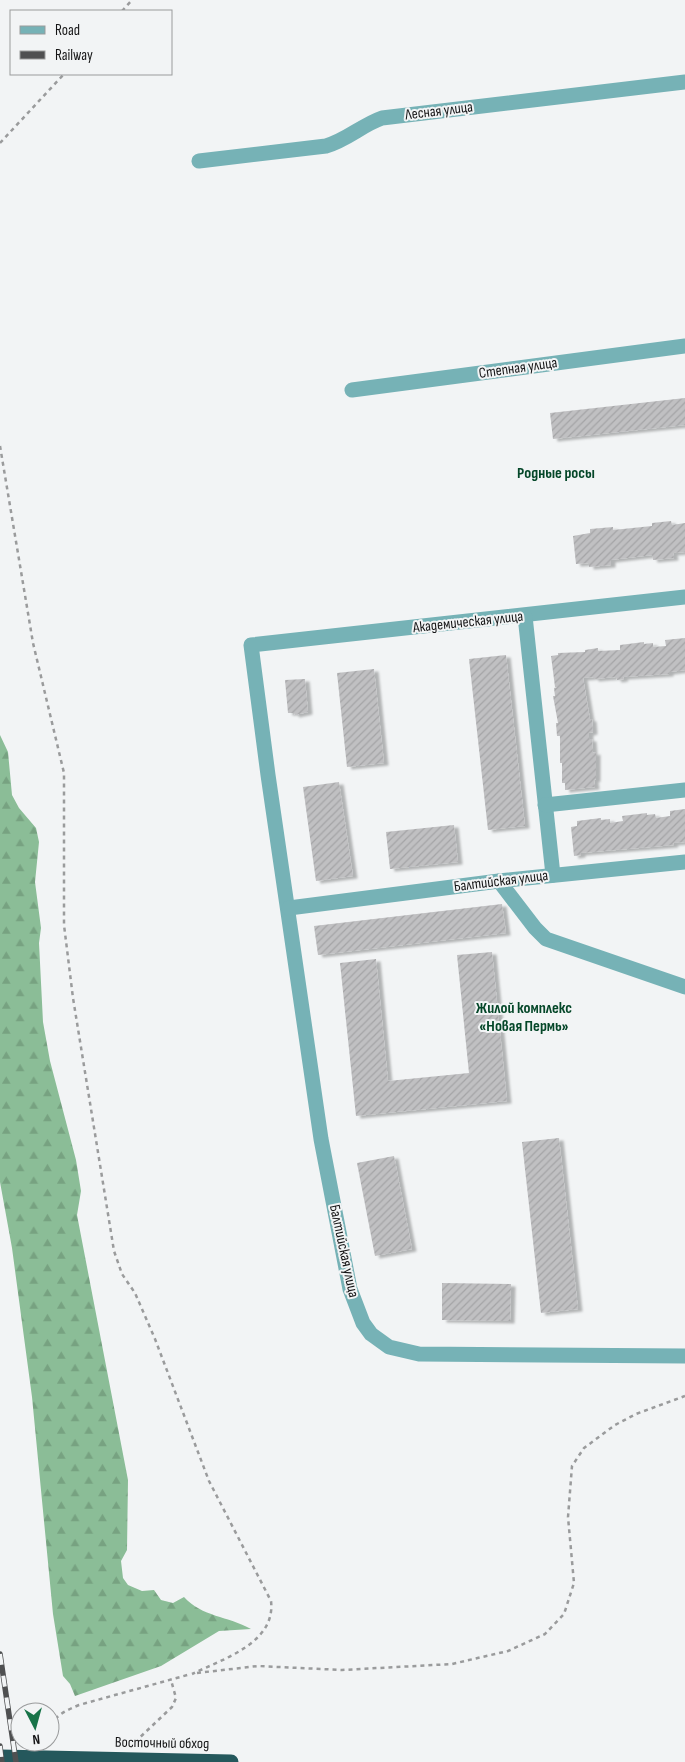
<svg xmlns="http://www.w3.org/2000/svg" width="685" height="1762" viewBox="0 0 685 1762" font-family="'Sofia Sans Condensed',sans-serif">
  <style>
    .forest { fill: url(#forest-firs) }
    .building { fill: url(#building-hatch); filter: url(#shadow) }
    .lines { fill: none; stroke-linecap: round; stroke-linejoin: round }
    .path { stroke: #9a9b9c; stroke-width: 2.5; stroke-dasharray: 4 4; stroke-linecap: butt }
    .minor { stroke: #76b2b6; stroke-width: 15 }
    .highway { stroke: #25585c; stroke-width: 15 }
    .rail-casing { stroke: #4f5051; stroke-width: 5.5 }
    .rail { stroke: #f2f4f5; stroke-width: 4; stroke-dasharray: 11; stroke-linecap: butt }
    .labels { text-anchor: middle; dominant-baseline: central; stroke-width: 4; stroke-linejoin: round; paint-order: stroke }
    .street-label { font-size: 15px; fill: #151516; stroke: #f2f4f5 }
    .neighbourhood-label { font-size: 16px; font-weight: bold; fill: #054729; stroke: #f2f4f5 }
  </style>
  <defs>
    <pattern id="forest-firs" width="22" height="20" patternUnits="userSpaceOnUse" patternTransform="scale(1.25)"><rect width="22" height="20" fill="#8bbd97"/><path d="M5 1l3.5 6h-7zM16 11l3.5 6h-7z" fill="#77a281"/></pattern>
    <pattern id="building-hatch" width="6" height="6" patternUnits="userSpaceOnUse" patternTransform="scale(1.25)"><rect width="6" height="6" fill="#c0c0c2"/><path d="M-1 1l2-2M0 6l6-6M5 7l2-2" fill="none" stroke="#a4a4a6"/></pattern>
    <filter id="shadow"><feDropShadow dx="4.5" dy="2.5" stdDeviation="1" flood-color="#0004"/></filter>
  </defs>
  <rect width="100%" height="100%" fill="#f2f4f5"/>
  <path class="forest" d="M0,735L8,752L12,795L19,808L36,828L39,842L35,882L41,928L39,943L43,1022L50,1061L76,1160L81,1191L77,1215L128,1480L127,1550L121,1561L123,1578L128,1585L142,1591L154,1590L161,1600L173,1603L184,1597C202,1617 228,1616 251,1629L219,1631L161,1666L75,1696L70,1684L63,1676L53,1614L32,1397L12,1248L0,1182Z"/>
  <g class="building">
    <path d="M685,398V425L553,439L550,413Z"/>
    <path d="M671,521L672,525L685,523V552L673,553L674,558L653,560L652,555L611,560V565L589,567V563L576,564L573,536L590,533V529L613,527V530L652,526V523Z"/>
    <path d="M685,638V670L669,672V674L623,677L624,679L617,680L616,677L594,679V677L583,678L590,719H592L593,732L589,733V739H592L593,753L596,752V779L594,780L595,787L565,790V783H562V763H560V736H557L556,723H558L553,696H555L554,688L557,687H555L551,656L558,655V653L585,652V650L598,648V651L620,650V645L644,642V644L653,643V647L666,646L665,640Z"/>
    <path d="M506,655L525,826L488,830L469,659Z"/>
    <path d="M374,669L384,763L347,767L337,673Z"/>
    <path d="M305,679L308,712L295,715L294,713H288L285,680Z"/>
    <path d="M339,782L353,876L316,881L303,787Z"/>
    <path d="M685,809V842L673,843L674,845L581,853V855L574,856L571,827L577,826V821L601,818V820L610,819V823L623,821L622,816L647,813V815L655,814L656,818L670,816V811Z"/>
    <path d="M454,825L458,862L390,869L386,832Z"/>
    <path d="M502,904L506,933L318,955L314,926Z"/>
    <path d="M492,952L507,1101L356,1116L340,963L376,959L388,1081L469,1073L457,955Z"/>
    <path d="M559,1138L578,1309L541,1313L522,1142Z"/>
    <path d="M394,1156L412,1249L375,1256L357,1163Z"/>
    <path d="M442,1283L511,1284L510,1321L442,1320Z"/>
  </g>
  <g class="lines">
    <g class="path">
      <path d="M122,11L132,0"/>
      <path d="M0,143L64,74"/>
      <path d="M0,446L33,643L64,773V925L73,998L114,1251L122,1274L135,1293L155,1339L209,1481L271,1601C276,1643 223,1659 192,1674"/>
      <path d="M197,1673L258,1666L342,1670L452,1664L508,1651L545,1634L564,1614L574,1583L568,1517L572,1466L584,1448L615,1425L636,1414L685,1396"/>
      <path d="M50,1725C58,1714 67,1710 79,1705L191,1674"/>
      <path d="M135,1742L172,1707L176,1698L171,1680"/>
    </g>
    <g class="minor">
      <path d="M199,161L326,146C347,140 362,125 382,118L685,82"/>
      <path d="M352,390L685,346"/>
      <path d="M685,597L251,645L268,775L321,1139L350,1289L363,1323L371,1334L389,1347L419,1354L685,1356"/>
      <path d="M525,616L553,875"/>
      <path d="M545,805L685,790"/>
      <path d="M499,881L535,928L546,939L685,987"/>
      <path d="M289,908L499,881L685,862"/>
    </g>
    <path class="highway" d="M0,1757L231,1762"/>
    <defs>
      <g id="rail">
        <path d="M0,1654L16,1762"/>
        <path d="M0,1746L2,1762"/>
      </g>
    </defs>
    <use href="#rail" class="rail-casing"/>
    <use href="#rail" class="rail"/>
  </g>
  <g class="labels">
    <g class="street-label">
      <text transform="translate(439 111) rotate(-7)">Лесная улица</text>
      <text transform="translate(518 368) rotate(-8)">Степная улица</text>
      <text transform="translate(468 622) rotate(-6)">Академическая улица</text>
      <text transform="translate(501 881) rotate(-7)">Балтийская улица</text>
      <text transform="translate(344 1251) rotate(78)">Балтийская улица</text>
      <text transform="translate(162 1743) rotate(1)">Восточный обход</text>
    </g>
    <g class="neighbourhood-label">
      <text x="556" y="473">Родные росы</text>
      <text x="524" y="1008">Жилой комплекс<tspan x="524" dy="18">«Новая Пермь»</tspan></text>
    </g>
  </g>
  <rect x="10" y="10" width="162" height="65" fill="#f2f4f5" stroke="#9a9b9c"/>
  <rect x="20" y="26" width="25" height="8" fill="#76b2b6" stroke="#9a9b9c"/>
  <text x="55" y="35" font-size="15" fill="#151516">Road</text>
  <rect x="20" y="51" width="25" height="8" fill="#4f5051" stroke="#9a9b9c"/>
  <text x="55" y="60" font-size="15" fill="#151516">Railway</text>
  <g transform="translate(35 1727) rotate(174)"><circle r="24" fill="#f2f4f5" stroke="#9a9b9c"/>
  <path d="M0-4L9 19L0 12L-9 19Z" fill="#177348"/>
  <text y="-8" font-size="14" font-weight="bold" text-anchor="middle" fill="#151516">N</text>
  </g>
</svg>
